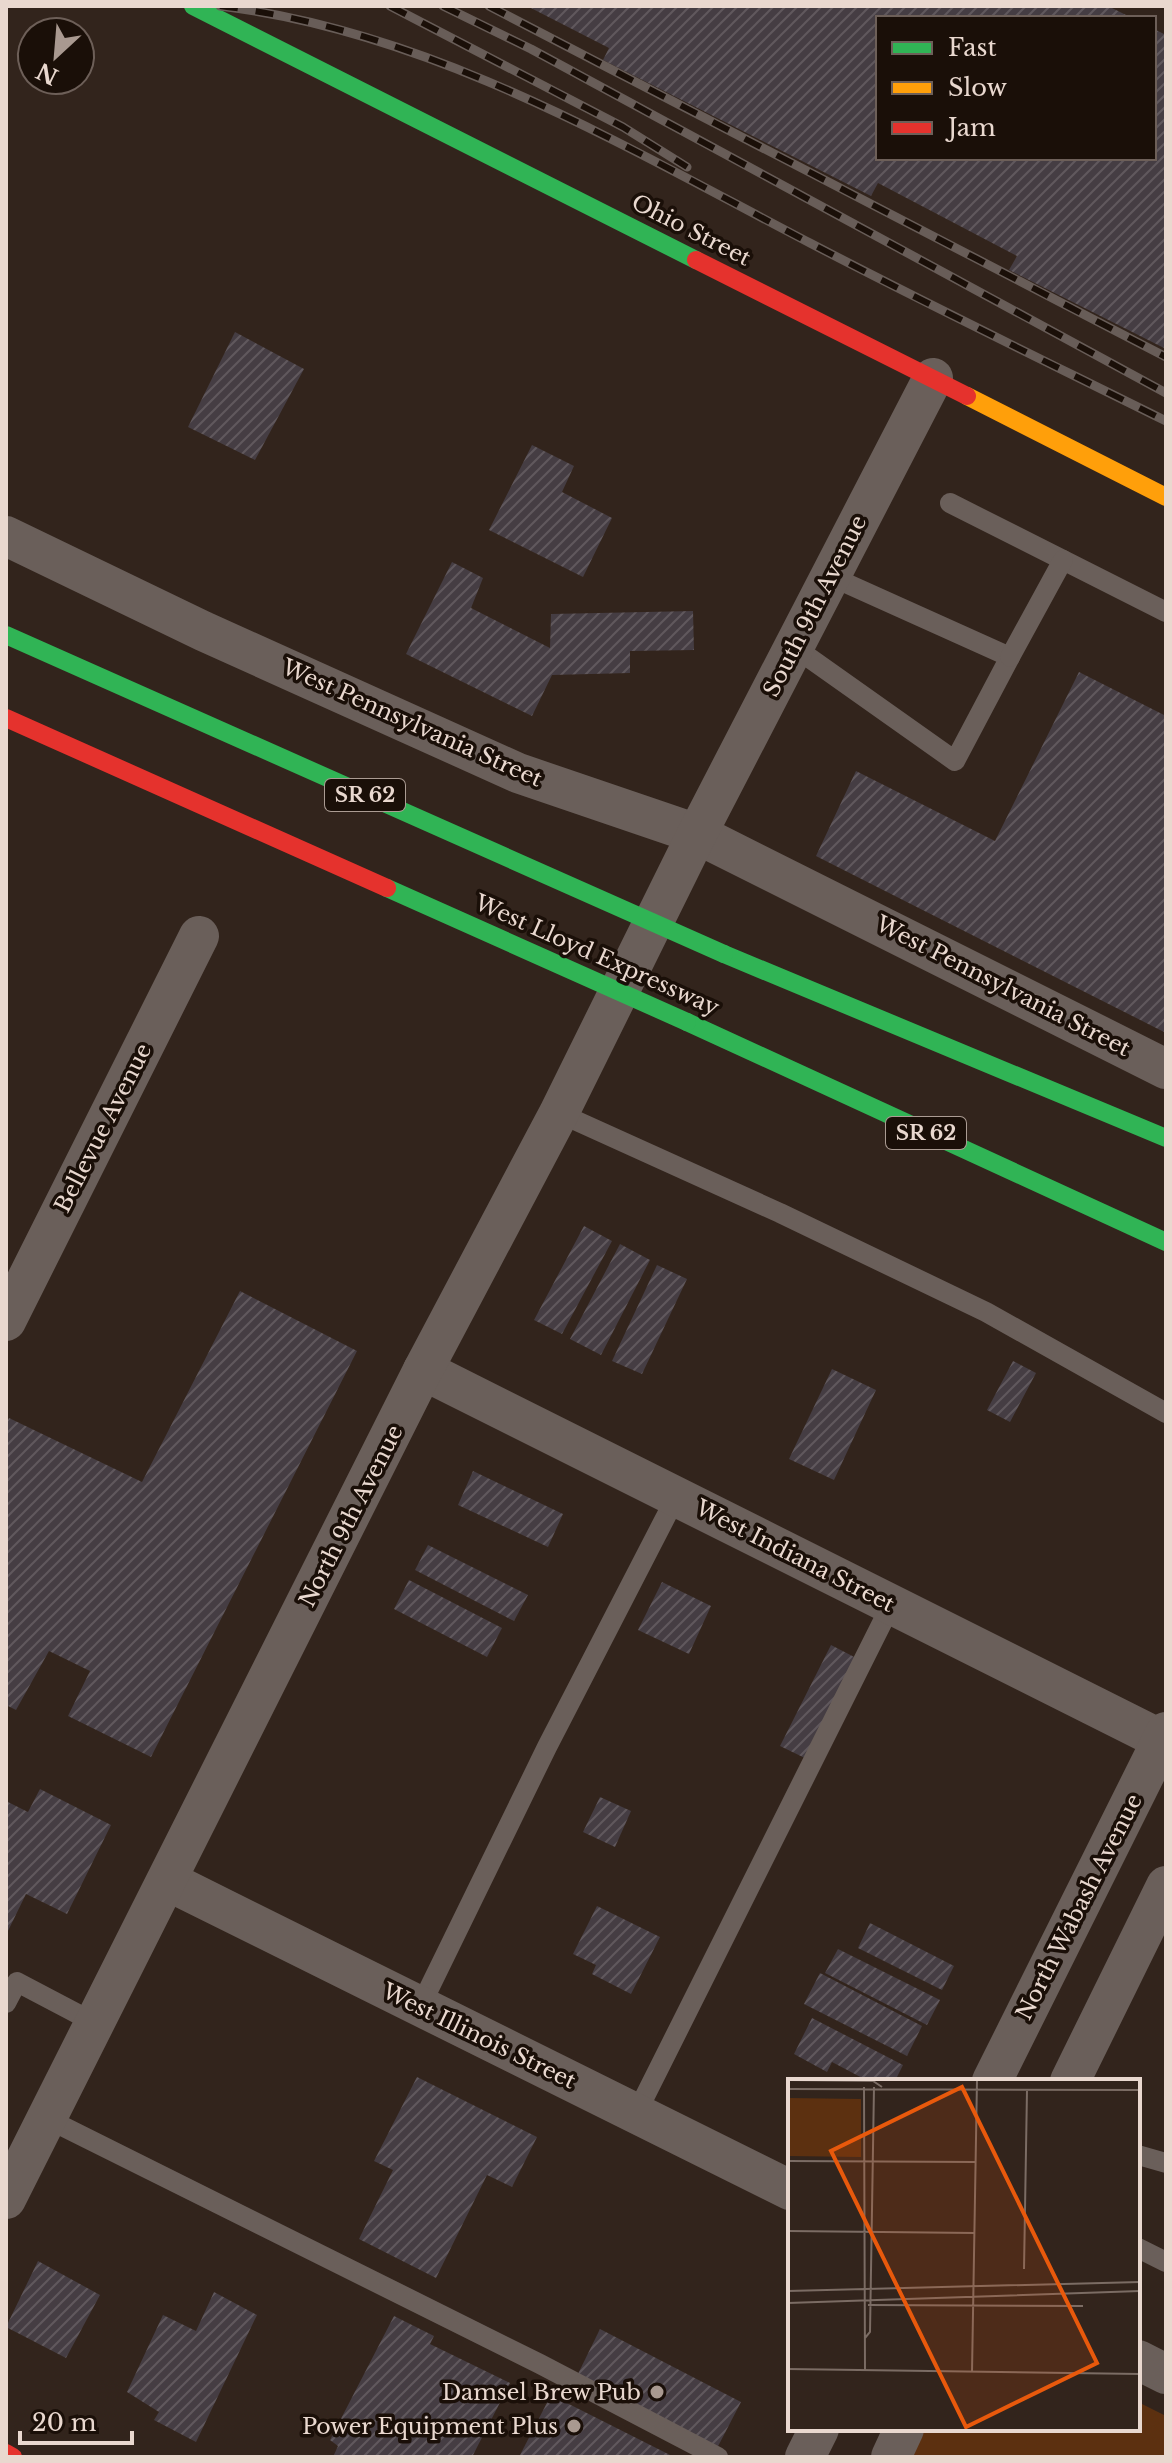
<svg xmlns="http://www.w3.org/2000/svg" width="1172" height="2463" viewBox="0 0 1172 2463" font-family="'Libre Baskerville',serif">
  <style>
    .park { fill: #5c3010 }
    .building { fill: url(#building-hatch) }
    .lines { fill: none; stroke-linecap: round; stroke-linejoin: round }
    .lane { stroke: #6a5f5a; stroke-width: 20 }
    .street { stroke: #6a5f5a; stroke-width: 40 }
    .fast { stroke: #30b455; stroke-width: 18 }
    .slow { stroke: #ff9f0a; stroke-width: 18 }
    .jam { stroke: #e5322d; stroke-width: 18 }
    .rail-casing { stroke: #685d58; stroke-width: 9 }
    .rail { stroke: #1a0f08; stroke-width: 6; stroke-dasharray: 18; stroke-linecap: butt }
    .fast-bridge { stroke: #30b455; stroke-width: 18 }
    .jam-bridge { stroke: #e5322d; stroke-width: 18 }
    .poi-dot { fill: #a99990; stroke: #1a0f08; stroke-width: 3 }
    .labels { text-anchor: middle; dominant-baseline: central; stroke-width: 7; stroke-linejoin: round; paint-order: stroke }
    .shield { fill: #1a0f08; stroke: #ab9c93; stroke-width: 2 }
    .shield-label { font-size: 20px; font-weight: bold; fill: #e9d8cf }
    .street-label { font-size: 22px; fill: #e9d8cf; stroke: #1a0f08 }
    .poi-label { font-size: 22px; fill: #e9d8cf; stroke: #1a0f08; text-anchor: end }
    .inset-road { fill: none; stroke: #7b6c64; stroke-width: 2 }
    .view { fill: #e8590c; fill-opacity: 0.15; stroke: #e8590c; stroke-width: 4 }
    .inset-edge { fill: none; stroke: #e9d8cf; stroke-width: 4 }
  </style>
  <defs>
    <pattern id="building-hatch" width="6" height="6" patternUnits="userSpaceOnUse" patternTransform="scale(2)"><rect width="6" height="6" fill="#453d43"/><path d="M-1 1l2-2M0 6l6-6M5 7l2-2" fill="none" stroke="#60585d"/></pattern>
  </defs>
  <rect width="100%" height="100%" fill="#32241c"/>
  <path class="park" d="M1138,2402L1166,2416V2457H909L923,2429H1138Z"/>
  <g class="building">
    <path d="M527,6H1108L1132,18H878V158H1154V29L1166,35V349L1009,270L1017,256L878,183L871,196L603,60L609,48Z"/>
    <path d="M235,332L304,369L255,460L188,427Z"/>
    <path d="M532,445L574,466L562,492L612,518L583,577L489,530Z"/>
    <path d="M452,562L483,578L471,608L550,648L551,614L693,611L694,650L630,651V673L552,675L532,716L406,654Z"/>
    <path d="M1079,672L1166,716V1033L816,856L856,771L995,841Z"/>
    <path d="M584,1226L612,1241L562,1334L534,1320Z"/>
    <path d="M620,1244L650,1260L601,1355L570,1339Z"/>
    <path d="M657,1265L687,1279L642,1374L612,1361Z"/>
    <path d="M240,1291L357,1351L151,1757L68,1716L90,1671L49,1651L16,1710L6,1705V1424L9,1418L142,1482Z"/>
    <path d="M1013,1361L1036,1373L1010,1422L987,1410Z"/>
    <path d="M832,1369L876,1390L834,1480L789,1459Z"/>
    <path d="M473,1471L563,1514L548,1547L458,1505Z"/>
    <path d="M428,1545L528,1595L514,1621L415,1570Z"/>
    <path d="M409,1580L502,1628L487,1657L394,1609Z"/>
    <path d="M662,1582L711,1606L689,1654L638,1630Z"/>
    <path d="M831,1645L862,1661L811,1761L780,1746Z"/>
    <path d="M40,1789L111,1825L67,1914L26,1894L6,1935V1801L28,1812Z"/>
    <path d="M600,1797L631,1811L615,1847L583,1832Z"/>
    <path d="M597,1906L660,1937L631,1994L592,1974L596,1965L573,1954Z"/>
    <path d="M870,1923L954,1966L942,1990L858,1948Z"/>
    <path d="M838,1949L940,2000L927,2025L825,1973Z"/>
    <path d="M820,1973L922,2026L907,2056L804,2004Z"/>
    <path d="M812,2018L903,2065L895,2081H868L832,2062L827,2072L794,2054Z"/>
    <path d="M417,2077L537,2137L512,2187L487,2175L436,2278L359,2239L393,2170L374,2161Z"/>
    <path d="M38,2261L100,2295L66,2358L6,2327Z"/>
    <path d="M214,2292L257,2315L196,2442L154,2420L159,2412L127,2392L163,2315L196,2331Z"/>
    <path d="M394,2316L434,2336L430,2344L510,2383L472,2457H333L338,2446L330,2440Z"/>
    <path d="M600,2329L741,2402L714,2454L574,2382Z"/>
    <path d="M551,2395L674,2457H519Z"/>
  </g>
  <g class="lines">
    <g class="lane">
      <path d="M950,503L1166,612"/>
      <path d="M794,647L955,761L1010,657L830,576"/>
      <path d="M1010,657L1063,560"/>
      <path d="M559,1113L780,1213L986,1312L1166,1413"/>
      <path d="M6,2003L17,1982L95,2023"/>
      <path d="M420,2007L547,1747L676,1497"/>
      <path d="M636,2114L891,1605"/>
      <path d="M46,2118L540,2364L718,2457"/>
      <path d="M1138,2155L1166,2163"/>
      <path d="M1138,2248L1166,2262"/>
    </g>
    <g class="street">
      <path d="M6,536L203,631L518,773L697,834L1166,1069"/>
      <path d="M6,1321L199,936"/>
      <path d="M423,1370L1166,1742"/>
      <path d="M168,1881L790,2190"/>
      <path d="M992,2081L1166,1732"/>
      <path d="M1070,2081L1166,1886"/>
      <path d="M6,2199L423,1370L559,1113L697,834L933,378"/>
      <path d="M1138,2360L1166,2374"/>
      <path d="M805,2457L819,2429"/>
      <path d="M891,2457L904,2429"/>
    </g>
    <g class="fast">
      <path d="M193,6L696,260"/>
      <path d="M724,954L1166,1138"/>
      <path d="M687,1022L1166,1242"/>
    </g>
    <path class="slow" d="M967,396L1166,497"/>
    <g class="jam">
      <path d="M696,260L967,396"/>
      <path d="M6,2453L13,2457"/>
    </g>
    <defs>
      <g id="rail">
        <path d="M220,6C433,32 622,145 810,243C927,304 1047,362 1166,421"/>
        <path d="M390,6L623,127L687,167"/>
        <path d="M443,6L531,49L1166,393"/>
        <path d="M489,6L1166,357"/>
      </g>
    </defs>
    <use href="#rail" class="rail-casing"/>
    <use href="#rail" class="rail"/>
    <g class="fast-bridge">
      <path d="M6,635L724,954"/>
      <path d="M387,888L687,1022"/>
    </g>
    <path class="jam-bridge" d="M6,718L387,888"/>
  </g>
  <g class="poi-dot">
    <circle cx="657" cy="2392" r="8"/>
    <circle cx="574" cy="2426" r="8"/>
  </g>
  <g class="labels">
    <g class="shield">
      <rect x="325" y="779" width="80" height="32" rx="6"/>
      <rect x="886" y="1117" width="80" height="32" rx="6"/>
    </g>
    <g class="shield-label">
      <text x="365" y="795">SR 62</text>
      <text x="926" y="1133">SR 62</text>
    </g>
    <g class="street-label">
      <text transform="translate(691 230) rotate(27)">Ohio Street</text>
      <text transform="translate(815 606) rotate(-63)">South 9th Avenue</text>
      <text transform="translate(412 723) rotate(24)">West Pennsylvania Street</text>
      <text transform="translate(597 955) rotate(24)">West Lloyd Expressway</text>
      <text transform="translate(1003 986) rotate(27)">West Pennsylvania Street</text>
      <text transform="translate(103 1128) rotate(-63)">Bellevue Avenue</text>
      <text transform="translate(351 1516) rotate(-63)">North 9th Avenue</text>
      <text transform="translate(795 1556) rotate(27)">West Indiana Street</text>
      <text transform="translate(1079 1907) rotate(-63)">North Wabash Avenue</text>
      <text transform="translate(479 2036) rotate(26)">West Illinois Street</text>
    </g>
    <g class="poi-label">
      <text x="641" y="2392">Damsel Brew Pub</text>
      <text x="558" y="2426">Power Equipment Plus</text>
    </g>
  </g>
  <g transform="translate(788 2079)">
    <rect width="352" height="352" fill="#32241c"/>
    <path d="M0,19L73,20V78L0,77Z" fill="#5c3010"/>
    <path class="inset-road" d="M0,1L85,2L94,8M76,8L77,291M0,10L352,11M0,82L187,83M0,152L187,154M236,190L239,11M0,212L352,203M0,224L352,212M80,226L295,227M77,259L82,253L86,8M0,290L352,295M184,293L189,1"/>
    <path class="view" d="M174,8L309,284L178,348L43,72Z"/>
    <rect width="352" height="352" class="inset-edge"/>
  </g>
  <rect width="1172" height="2463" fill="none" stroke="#e9d8cf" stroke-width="16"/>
  <rect x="876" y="16" width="280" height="144" fill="#1a0f08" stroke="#6d5f58" stroke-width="2"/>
  <rect x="892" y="42" width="40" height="12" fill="#30b455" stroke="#6d5f58" stroke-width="2"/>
  <text x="948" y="56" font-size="24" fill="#e9d8cf">Fast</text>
  <rect x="892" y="82" width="40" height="12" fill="#ff9f0a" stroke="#6d5f58" stroke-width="2"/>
  <text x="948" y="96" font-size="24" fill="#e9d8cf">Slow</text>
  <rect x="892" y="122" width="40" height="12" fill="#e5322d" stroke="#6d5f58" stroke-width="2"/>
  <text x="948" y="136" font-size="24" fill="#e9d8cf">Jam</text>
  <g transform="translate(56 56) rotate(206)"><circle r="38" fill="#1a0f08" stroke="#6d5f58" stroke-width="2"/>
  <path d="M0-6L14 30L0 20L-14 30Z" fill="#a99990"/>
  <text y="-12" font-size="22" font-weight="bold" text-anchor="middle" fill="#e9d8cf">N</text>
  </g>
  <path d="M20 2431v12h112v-12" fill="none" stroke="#e9d8cf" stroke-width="4"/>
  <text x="32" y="2431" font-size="24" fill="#e9d8cf" stroke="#1a0f08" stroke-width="6" paint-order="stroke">20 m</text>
</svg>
